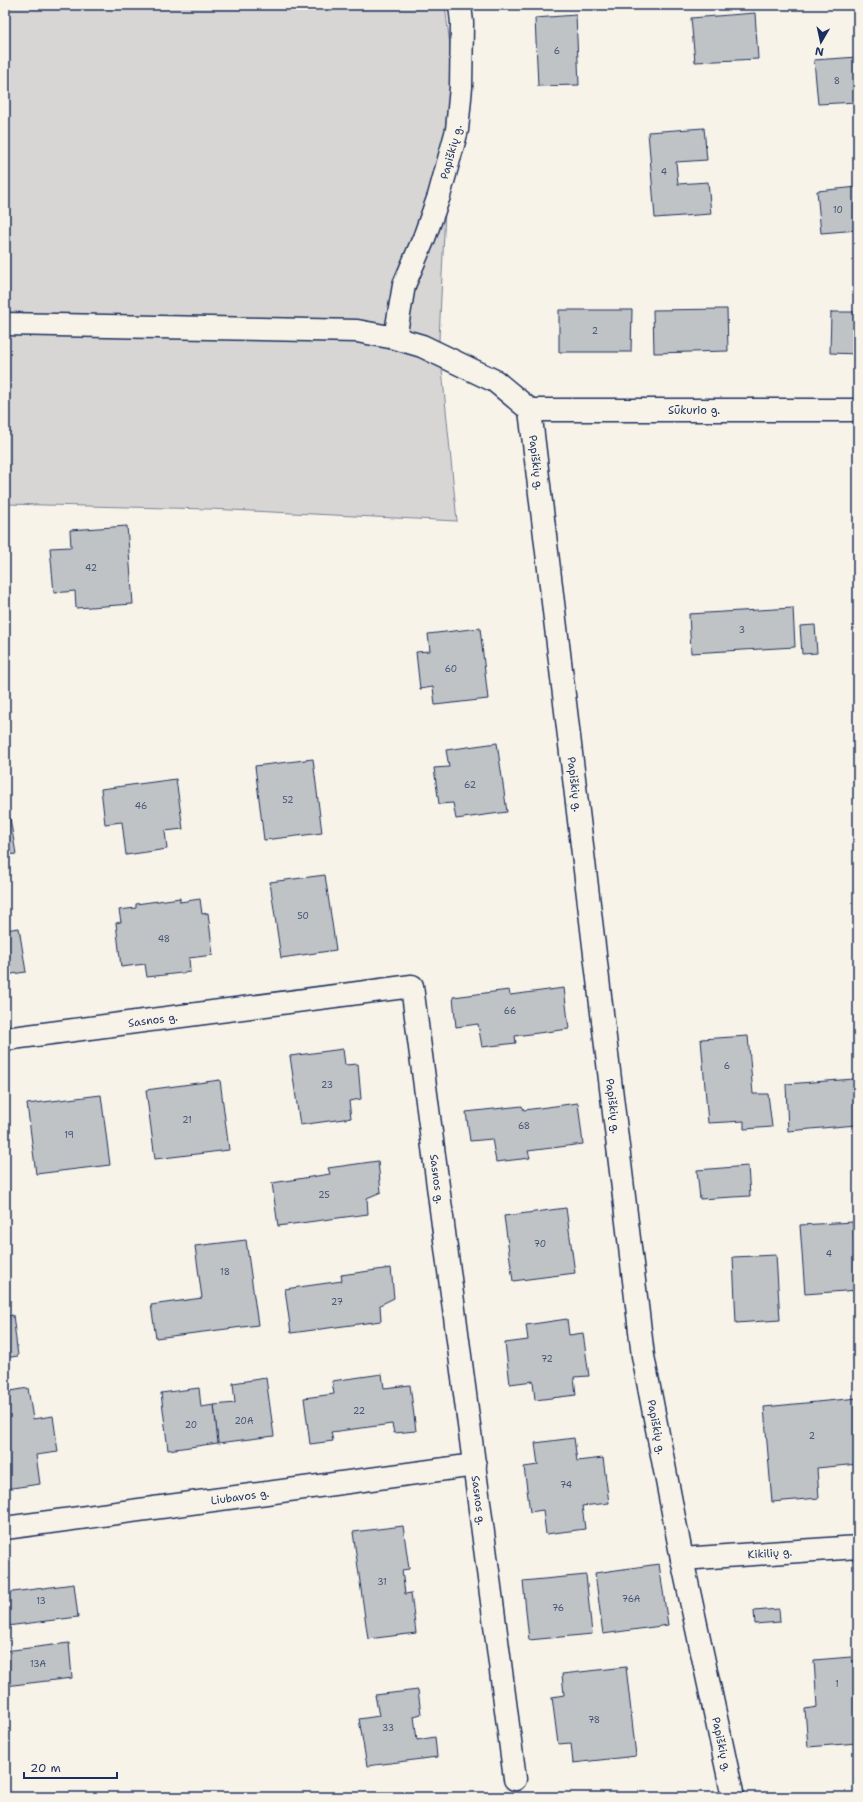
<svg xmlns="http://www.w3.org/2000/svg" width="863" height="1802" viewBox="0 0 863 1802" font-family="'Shantell Sans',sans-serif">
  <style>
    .green { fill: #d7d6d4; stroke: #798299 }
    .building { fill: #c0c3c5; stroke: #1b2f5e }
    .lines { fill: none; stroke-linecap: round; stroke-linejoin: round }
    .street-casing { stroke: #1b2f5e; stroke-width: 25 }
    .street { stroke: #f7f3e8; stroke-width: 22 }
    .labels { text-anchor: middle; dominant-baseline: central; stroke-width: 3; stroke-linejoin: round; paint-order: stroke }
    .number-label { font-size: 9px; fill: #445478 }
    .street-label { font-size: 11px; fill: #1b2f5e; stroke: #f7f3e8 }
  </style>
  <rect width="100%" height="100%" fill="#f7f3e8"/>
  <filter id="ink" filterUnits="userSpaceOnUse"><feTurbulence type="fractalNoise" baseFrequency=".025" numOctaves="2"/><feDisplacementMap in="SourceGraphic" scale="8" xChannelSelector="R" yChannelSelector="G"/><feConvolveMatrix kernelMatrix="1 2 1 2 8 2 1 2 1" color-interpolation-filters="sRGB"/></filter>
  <g filter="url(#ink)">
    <path class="green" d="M5,5H445L452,62L439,339L457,521L210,509L5,504Z"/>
    <g class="building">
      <path d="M755,13L758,59L695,62L691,18Z"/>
      <path d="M576,15L579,85L538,86L535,18Z"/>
      <path d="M858,57V102L818,104L814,60Z"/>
      <path d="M704,128L707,160L676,162L678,184L708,182L711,214L655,218L648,132Z"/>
      <path d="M858,187V230L821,233L817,191Z"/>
      <path d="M727,309L728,351L654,353L653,310Z"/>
      <path d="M559,310H632L631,352H559Z"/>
      <path d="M831,312H858V354L830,353Z"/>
      <path d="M127,526L133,604L76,608L75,591L54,593L50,548L71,547L70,530Z"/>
      <path d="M793,608L795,647L691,653L689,614Z"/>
      <path d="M815,625L817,653L802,654L800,626Z"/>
      <path d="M480,628L488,699L435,705L433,687L420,689L416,652L430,651L428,634Z"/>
      <path d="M497,743L507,812L456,819L453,803L439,804L434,768L449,767L446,750Z"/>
      <path d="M313,759L322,833L264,840L255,766Z"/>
      <path d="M176,779L183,829L165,831L167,849L126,855L122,822L105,824L101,789Z"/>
      <path d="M10,818L16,854L5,855V819Z"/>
      <path d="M325,875L336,950L281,958L270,882Z"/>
      <path d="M180,898V902L200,899L202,914L208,913L213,955L189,958L190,972L147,977L145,964L121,967L116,923L121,922L119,910L136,908V904Z"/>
      <path d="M19,928L26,972L5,975V930Z"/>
      <path d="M564,988L569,1029L515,1036L516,1043L482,1047L478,1024L456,1027L453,997L509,990L510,995Z"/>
      <path d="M748,1036L753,1094H768L772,1127L744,1129V1121L708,1123L701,1039Z"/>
      <path d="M343,1049L345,1065L358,1064L361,1099L349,1101L351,1118L300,1125L290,1056Z"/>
      <path d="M854,1079L856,1125L788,1131L786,1084Z"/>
      <path d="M220,1080L229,1150L155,1159L146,1090Z"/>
      <path d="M101,1095L110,1165L36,1174L27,1104Z"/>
      <path d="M578,1103L583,1144L528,1151L530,1158L496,1162L492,1139L470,1141L466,1112L522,1106L524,1110Z"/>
      <path d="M378,1161L381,1192L367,1198L368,1214L278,1226L272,1183L330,1174L328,1168Z"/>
      <path d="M748,1166L750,1196L700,1199L697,1170Z"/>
      <path d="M566,1208L575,1273L513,1281L504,1216Z"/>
      <path d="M853,1222L858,1290L805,1294L800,1225Z"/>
      <path d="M246,1240L258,1325L156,1338L151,1305L202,1298L195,1246Z"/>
      <path d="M776,1255L780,1320L736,1323L733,1257Z"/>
      <path d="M391,1268L394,1298L380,1305L381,1321L291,1333L285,1289L342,1281L341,1275Z"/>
      <path d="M13,1315L18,1356L5,1358V1317Z"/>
      <path d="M567,1319L569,1335L583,1333L589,1376L574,1377L576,1395L535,1400L533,1381L510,1384L505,1343L528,1340L526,1325Z"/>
      <path d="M382,1374L384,1388L410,1385L416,1431L394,1433L392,1424L331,1432L333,1441L310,1444L304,1398L334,1394L332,1381Z"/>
      <path d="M266,1378L274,1436L218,1443L214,1405L235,1403L233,1383Z"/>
      <path d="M28,1388L33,1419L53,1416L58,1452L36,1455L40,1484L5,1489V1392Z"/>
      <path d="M199,1388L201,1407L214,1405L218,1443L168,1450L161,1393Z"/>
      <path d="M858,1398V1464L817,1468L819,1498L772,1502L764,1407Z"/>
      <path d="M574,1438L577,1461L603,1458L609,1503L582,1506L585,1529L546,1534L543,1510L530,1512L524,1467L538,1465L535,1443Z"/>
      <path d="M403,1526L409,1569L402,1570L405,1594L411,1593L416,1633L368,1639L353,1532Z"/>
      <path d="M659,1564L668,1625L603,1634L595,1573Z"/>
      <path d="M586,1575L592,1634L529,1640L523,1581Z"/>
      <path d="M74,1584L78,1617L7,1626L5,1593Z"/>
      <path d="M779,1609L780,1622L755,1624L754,1611Z"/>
      <path d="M69,1643L72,1678L5,1686V1651Z"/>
      <path d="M851,1657L852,1661H858V1727H856L857,1743L808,1747L805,1709L817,1707L814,1660Z"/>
      <path d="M626,1667L636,1756L573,1763L571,1743L558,1744L552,1697L564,1695L562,1674Z"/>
      <path d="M418,1690L421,1714L414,1716L417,1740L435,1737L437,1757L367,1766L359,1719L379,1716L375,1695Z"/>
    </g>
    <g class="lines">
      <defs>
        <g id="street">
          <path d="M5,324L357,331L395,338L422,346L495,381L530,410"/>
          <path id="s1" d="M395,338L404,285L424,238L439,196L457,130L461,87L462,23L460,5"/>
          <path id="s2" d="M530,410L643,1356L682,1559L733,1797"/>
          <path id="s3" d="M530,410H858"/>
          <path id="s4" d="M5,1039L412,986L515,1779"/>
          <path id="s5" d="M5,1528L475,1465"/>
          <path id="s6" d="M682,1559L858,1547"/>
        </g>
      </defs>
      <use href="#street" class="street-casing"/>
      <use href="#street" class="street"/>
    </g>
  </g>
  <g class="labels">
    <g class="number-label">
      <text x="557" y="51">6</text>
      <text x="837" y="81">8</text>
      <text x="664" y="172">4</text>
      <text x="838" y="210">10</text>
      <text x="595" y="331">2</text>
      <text x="91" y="568">42</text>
      <text x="742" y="630">3</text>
      <text x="451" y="669">60</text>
      <text x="470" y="785">62</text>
      <text x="288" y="800">52</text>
      <text x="141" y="806">46</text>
      <text x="303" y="916">50</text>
      <text x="164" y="939">48</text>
      <text x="510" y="1011">66</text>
      <text x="727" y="1066">6</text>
      <text x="327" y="1085">23</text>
      <text x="187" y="1120">21</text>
      <text x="524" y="1126">68</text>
      <text x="69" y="1135">19</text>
      <text x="324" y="1195">25</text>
      <text x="540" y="1244">70</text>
      <text x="829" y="1254">4</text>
      <text x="225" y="1272">18</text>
      <text x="337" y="1302">27</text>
      <text x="547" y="1359">72</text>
      <text x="359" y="1411">22</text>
      <text x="244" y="1421">20A</text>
      <text x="191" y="1425">20</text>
      <text x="812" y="1436">2</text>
      <text x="566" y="1485">74</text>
      <text x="382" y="1582">31</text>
      <text x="631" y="1599">76A</text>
      <text x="41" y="1601">13</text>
      <text x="558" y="1608">76</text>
      <text x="38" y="1664">13A</text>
      <text x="837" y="1684">1</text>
      <text x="594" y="1720">78</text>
      <text x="388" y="1728">33</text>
    </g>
    <g class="street-label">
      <text stroke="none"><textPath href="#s1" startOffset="195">Papiškių g.</textPath></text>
      <text stroke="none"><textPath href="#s3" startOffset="164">Sūkurio g.</textPath></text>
      <text stroke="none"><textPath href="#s2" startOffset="53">Papiškių g.</textPath></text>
      <text stroke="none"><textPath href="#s2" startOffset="377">Papiškių g.</textPath></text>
      <text stroke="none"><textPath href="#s4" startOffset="149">Sasnos g.</textPath></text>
      <text stroke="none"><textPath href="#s2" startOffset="701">Papiškių g.</textPath></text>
      <text stroke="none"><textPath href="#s4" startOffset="605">Sasnos g.</textPath></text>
      <text stroke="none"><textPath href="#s2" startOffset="1025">Papiškių g.</textPath></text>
      <text stroke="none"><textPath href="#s5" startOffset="237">Liubavos g.</textPath></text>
      <text stroke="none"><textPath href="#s4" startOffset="929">Sasnos g.</textPath></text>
      <text stroke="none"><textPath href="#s6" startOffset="88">Kikilių g.</textPath></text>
      <text stroke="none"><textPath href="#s2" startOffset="1349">Papiškių g.</textPath></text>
    </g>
  </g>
  <rect width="863" height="1802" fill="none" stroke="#f7f3e8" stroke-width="20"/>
  <rect x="10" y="10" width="843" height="1782" fill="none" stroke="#1b2f5e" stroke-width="1.5" filter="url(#ink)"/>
  <g transform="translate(821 42) rotate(189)" stroke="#f7f3e8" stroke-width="3" paint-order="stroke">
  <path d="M0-3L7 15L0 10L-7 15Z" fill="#1b2f5e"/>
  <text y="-6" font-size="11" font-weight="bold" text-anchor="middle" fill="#1b2f5e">N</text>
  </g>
  <path d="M24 1772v6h93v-6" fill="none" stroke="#1b2f5e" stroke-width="2"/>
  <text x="30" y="1772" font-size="12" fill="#1b2f5e" stroke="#f7f3e8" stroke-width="3" paint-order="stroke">20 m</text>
</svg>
